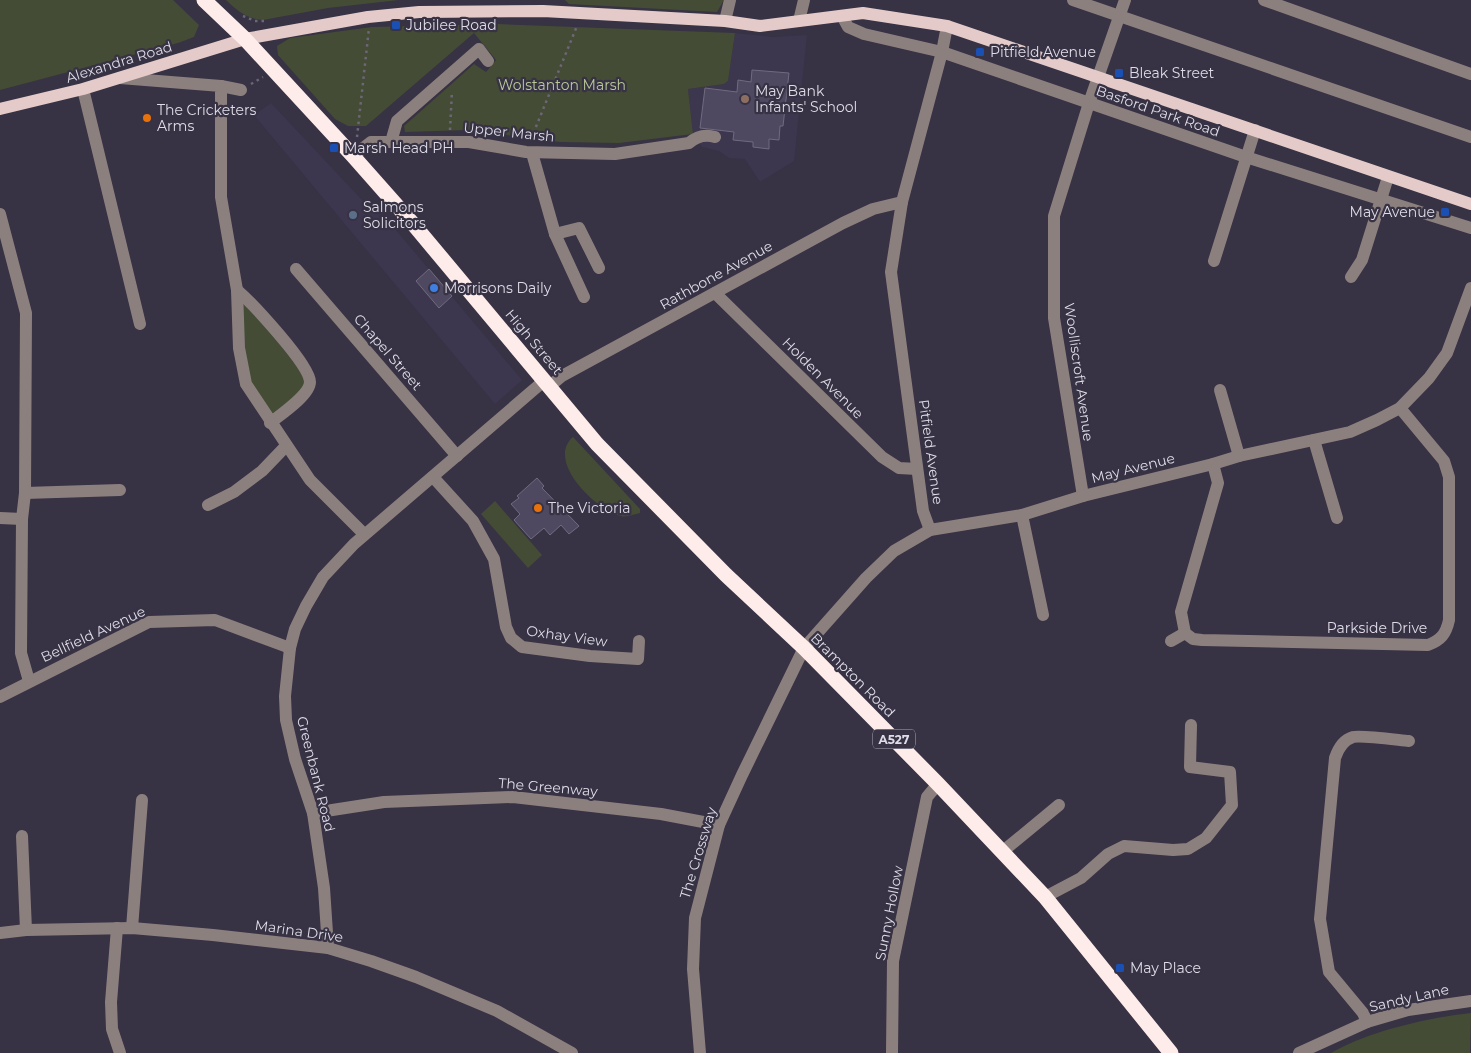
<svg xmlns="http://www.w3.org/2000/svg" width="1471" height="1053" viewBox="0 0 1471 1053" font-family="Montserrat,sans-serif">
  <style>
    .built { fill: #3d364f }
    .green { fill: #444c35 }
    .building { fill: #4f4861; stroke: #706b7f }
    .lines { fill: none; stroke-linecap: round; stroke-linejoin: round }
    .path { stroke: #6c6777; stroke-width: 2.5; stroke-dasharray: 2.5 4; stroke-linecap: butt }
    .minor { stroke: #8c807f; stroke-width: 12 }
    .major { stroke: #e4cbc9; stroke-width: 12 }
    .highway { stroke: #feecea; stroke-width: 15 }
    .transit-dot { fill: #1a4fb4; stroke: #373244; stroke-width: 2 }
    .education-dot { fill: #8d6e63; stroke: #373244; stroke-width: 2 }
    .food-dot { fill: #e8710a; stroke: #373244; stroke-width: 2 }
    .service-dot { fill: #5c6f8a; stroke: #373244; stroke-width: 2 }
    .shop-dot { fill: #3f7fe0; stroke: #373244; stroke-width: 2 }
    .labels { text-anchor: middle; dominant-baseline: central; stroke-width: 4.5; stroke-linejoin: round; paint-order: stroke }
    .shield { fill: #373244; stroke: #ada9b7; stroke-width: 1 }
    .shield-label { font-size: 12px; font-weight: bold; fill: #dfdce8 }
    .poi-label { font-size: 14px; fill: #dfdce8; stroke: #373244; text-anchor: start }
    .street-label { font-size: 14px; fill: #dfdce8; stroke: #373244 }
    .park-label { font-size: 14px; fill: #b8c996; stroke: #373244 }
  </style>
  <rect width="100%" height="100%" fill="#373244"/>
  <g class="built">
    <path d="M735,33L773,37L807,35L794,161L760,182L745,159L729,158L719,151L702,147L693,134L688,89L724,84L728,81Z"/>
    <path d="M271,103L363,201L369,198L522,380L495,404L254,115Z"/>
  </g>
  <g class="green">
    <path d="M0,0H173L199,25L194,37L178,43L0,90Z"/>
    <path d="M226,0H399L328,8L263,20C248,19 237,11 226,0Z"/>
    <path d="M565,0H724L717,12L569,4Z"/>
    <path d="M497,24L735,33L728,81L724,84L688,89L693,134L619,143L560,142L468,130L405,132L404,126L474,64L486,72L496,60L474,33L366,126H348L335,119L278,55L277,46L290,38L372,27Z"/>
    <path d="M237,290L310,383L270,423L246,384Z"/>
    <path d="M573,437L640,509V513C634,514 627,518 621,516C597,511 545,461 573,437Z"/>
    <path d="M495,501L542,555L528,568L481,514Z"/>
    <path d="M1471,1013L1470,1053H1331C1366,1032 1430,1017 1471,1013Z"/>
  </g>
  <g class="building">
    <path d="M752,70L789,73L783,126H780L779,140L769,139V149L753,147V142L733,140L734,132L700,128L705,88L737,92L738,80L751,82Z"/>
    <path d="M429,269L452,296L439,308L416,281Z"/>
    <path d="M537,478L544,486L542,488L579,526L569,534L561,525L550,535L544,528L531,539L514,520L520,514L511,504L519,498L517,496Z"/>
  </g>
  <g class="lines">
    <g class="path">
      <path d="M243,16L255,21H264"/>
      <path d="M251,84L263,77"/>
      <path d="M450,130L452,91"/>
      <path d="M357,137L369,28"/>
      <path d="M531,139L577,26"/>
    </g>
    <g class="minor">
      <path d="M1073,0L1471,137"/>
      <path d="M1264,0L1471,74"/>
      <path d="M842,16L848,27L864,34L942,52L1246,157L1471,228"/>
      <path d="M725,21L730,0"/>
      <path d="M799,21L804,0"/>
      <path d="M120,78L221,86V197L237,290L239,348L246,384L310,480L364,534"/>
      <path d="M221,86L241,90"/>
      <path d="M83,89L140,324"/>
      <path d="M391,142L397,121L479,49L488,61"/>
      <path d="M532,153L555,234L584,297"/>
      <path d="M353,156L371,142H469L526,152L615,154L689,143C697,136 705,134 715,137"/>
      <path d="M0,214L26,313L25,493L22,519L21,653L29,681"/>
      <path d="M555,234L579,228L599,268"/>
      <path d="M1214,261L1255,130"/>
      <path d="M296,269L457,456"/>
      <path d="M1351,277L1362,260L1388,177"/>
      <path d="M237,290C252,303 310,365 310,382C310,395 280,415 270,423"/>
      <path d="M715,293L882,457L899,468L917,469"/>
      <path d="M550,386L562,376L843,223L873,209L902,202"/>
      <path d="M1220,390L1239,456"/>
      <path d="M1314,440L1337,518"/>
      <path d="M1213,464L1218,483L1181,612L1185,633L1193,639L1202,640L1428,645C1441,640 1446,634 1449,620V477L1444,461L1400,408"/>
      <path d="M433,477L473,521L494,559L506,627L511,638L522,647L590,656L638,659L639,641"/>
      <path d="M25,493L120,490"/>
      <path d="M1083,496L1054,318V216L1089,103L1125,0"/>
      <path d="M208,505L234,492L262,471L286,446"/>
      <path d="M1022,515L1043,615"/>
      <path d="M0,518L22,519"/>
      <path d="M930,530L923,511L891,272L902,202L942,52L947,26"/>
      <path d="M1171,641L1185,633"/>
      <path d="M0,697L149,622L215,620L290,648"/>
      <path d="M313,813L384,802L513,797L661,814L719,825"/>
      <path d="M22,836L26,930"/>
      <path d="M1002,852L1059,805"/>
      <path d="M1045,897L1081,878L1108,854L1124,846L1173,850L1188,849L1206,838L1232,805L1230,772L1190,767L1191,725"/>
      <path d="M117,928L111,1002L112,1029L120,1053"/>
      <path d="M132,928L142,800"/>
      <path d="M0,933L26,930L132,928L213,935L328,948L371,961L416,977L497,1011L572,1053"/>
      <path d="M328,948L324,888L313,813L295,759L286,720L285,696L290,648L295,629L306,606L323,577L354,544L545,380"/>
      <path d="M1367,1022L1363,1013L1329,972L1320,919L1335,758C1338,749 1343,740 1353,737C1361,735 1398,740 1409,741"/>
      <path d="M700,1053L693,969L695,918L719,825L742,775L804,648L866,578L894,551L930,530L1022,515L1083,496L1213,464L1239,456L1350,432L1377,420L1400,408L1429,378L1447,353L1471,288"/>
      <path d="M892,1053L893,961L927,797L938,784"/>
      <path d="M1299,1053L1367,1022L1408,1010L1471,1001"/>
    </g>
    <path class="major" d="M0,109L83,89L245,39L368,17L419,12L543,11L725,21L760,26L863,13L947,26L1471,204"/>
    <path class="highway" d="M204,0L245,39L353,156L414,225L597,444L726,575L804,648L938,784L1045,897L1171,1053"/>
  </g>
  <g class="transit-dot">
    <rect x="391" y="20" width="10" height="10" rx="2.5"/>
    <rect x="975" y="47" width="10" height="10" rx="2.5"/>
    <rect x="1114" y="68" width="10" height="10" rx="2.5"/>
    <rect x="329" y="143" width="10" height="10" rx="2.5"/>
    <rect x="1440" y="207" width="10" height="10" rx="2.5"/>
    <rect x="1115" y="963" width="10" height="10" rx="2.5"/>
  </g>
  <circle class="education-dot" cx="745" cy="99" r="5"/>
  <g class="food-dot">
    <circle cx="147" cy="118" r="5"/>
    <circle cx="538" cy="508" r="5"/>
  </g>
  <circle class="service-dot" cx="353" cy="215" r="5"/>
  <circle class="shop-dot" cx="434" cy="288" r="5"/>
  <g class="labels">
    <rect class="shield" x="873" y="729.5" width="42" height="19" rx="4"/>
    <g class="shield-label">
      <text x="894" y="739">A527</text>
    </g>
    <g class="poi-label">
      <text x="406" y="25">Jubilee Road</text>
      <text x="990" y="52">Pitfield Avenue</text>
      <text x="1129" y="73">Bleak Street</text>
      <text x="755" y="91">May Bank<tspan x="755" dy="16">Infants' School</tspan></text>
      <text x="157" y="110">The Cricketers<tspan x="157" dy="16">Arms</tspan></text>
      <text x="344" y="148">Marsh Head PH</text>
      <text x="363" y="207">Salmons<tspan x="363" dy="16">Solicitors</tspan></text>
      <text x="1435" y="212" text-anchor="end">May Avenue</text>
      <text x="444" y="288">Morrisons Daily</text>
      <text x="548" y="508">The Victoria</text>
      <text x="1130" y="968">May Place</text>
    </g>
    <g class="street-label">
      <text transform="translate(119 62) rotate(-17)">Alexandra Road</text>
      <text transform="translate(1158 111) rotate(19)">Basford Park Road</text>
      <text transform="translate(509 132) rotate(6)">Upper Marsh</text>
      <text transform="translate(716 275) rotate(-29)">Rathbone Avenue</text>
      <text transform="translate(534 342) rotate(50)">High Street</text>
      <text transform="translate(388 352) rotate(49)">Chapel Street</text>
      <text transform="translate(1079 372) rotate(82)">Woolliscroft Avenue</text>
      <text transform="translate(823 378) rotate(45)">Holden Avenue</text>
      <text transform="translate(931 452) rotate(82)">Pitfield Avenue</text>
      <text transform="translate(1133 468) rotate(-14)">May Avenue</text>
      <text x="1377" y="628">Parkside Drive</text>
      <text transform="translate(93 634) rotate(-25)">Bellfield Avenue</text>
      <text transform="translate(567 636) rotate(8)">Oxhay View</text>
      <text transform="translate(853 675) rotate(45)">Brampton Road</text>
      <text transform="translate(316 774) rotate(76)">Greenbank Road</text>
      <text transform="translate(548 787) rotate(5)">The Greenway</text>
      <text transform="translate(698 853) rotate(-73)">The Crossway</text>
      <text transform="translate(889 913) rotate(-79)">Sunny Hollow</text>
      <text transform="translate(299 931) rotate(8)">Marina Drive</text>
      <text transform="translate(1409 998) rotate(-13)">Sandy Lane</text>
    </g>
    <g class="park-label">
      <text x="562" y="85">Wolstanton Marsh</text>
    </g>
  </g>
</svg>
